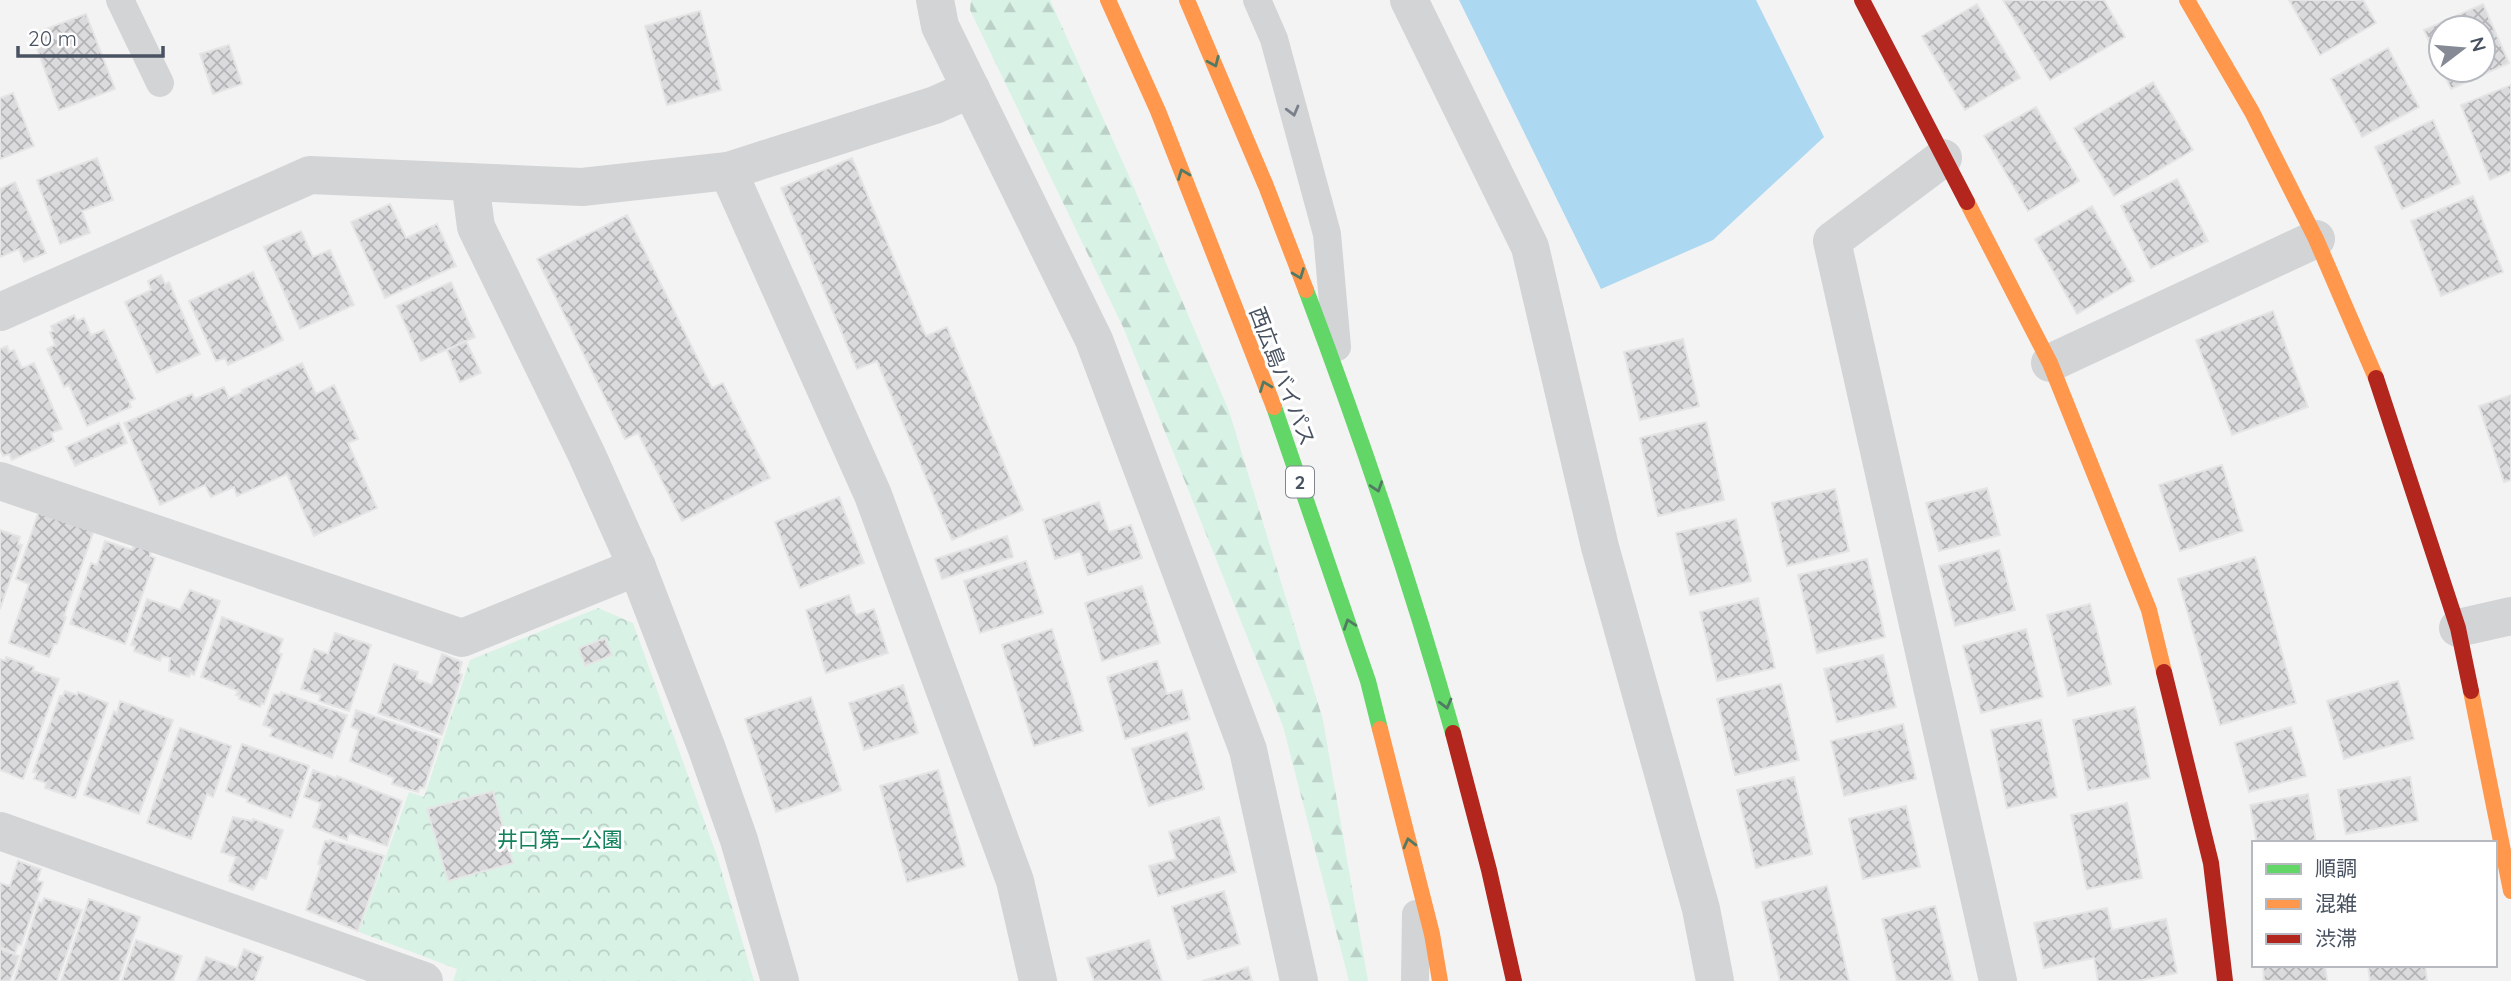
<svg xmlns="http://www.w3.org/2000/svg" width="2511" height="981" viewBox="0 0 2511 981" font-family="Quicksand,'Noto Sans JP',sans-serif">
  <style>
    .forest { fill: url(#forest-firs) }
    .park { fill: url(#park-crowns) }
    .water { fill: #acd8f1 }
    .building { fill: url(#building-cross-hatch); stroke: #e5e5e6; stroke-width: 2 }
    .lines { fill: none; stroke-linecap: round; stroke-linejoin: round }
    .lane { stroke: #d2d4d6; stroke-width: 28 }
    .street { stroke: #d2d4d6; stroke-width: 38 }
    .fast { stroke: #63d668; stroke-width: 16 }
    .slow { stroke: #ff974d; stroke-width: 16 }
    .jam { stroke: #b3261e; stroke-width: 16 }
    .oneway { stroke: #517a63 }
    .oneway2 { stroke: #79808a }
    .labels { text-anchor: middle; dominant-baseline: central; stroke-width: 6; stroke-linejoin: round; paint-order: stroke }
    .shield { fill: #fff; stroke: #808690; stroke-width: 2 }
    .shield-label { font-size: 19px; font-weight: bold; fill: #495261 }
    .street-label { font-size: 21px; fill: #495261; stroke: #fff }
    .park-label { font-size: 21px; fill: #14825d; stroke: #fff }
  </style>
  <defs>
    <pattern id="forest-firs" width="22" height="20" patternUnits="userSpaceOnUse" patternTransform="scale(1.75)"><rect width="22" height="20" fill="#d8f2e6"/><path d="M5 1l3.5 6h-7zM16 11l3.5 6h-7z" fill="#bbd1c8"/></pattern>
    <pattern id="park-crowns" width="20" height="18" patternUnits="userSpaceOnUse" patternTransform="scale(1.75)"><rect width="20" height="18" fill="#d8f2e6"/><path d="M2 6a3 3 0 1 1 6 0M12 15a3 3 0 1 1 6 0" fill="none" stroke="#bbd1c8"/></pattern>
    <pattern id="building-cross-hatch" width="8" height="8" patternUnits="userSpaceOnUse" patternTransform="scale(1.75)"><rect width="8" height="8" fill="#dbdbdd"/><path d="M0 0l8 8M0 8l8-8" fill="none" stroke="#b4b4b7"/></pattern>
  </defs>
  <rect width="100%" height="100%" fill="#f4f3f3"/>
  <path class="forest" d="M971,0H1050L1129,176L1229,411L1323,720L1368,981H1349L1283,726L1123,327L970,10Z"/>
  <path class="park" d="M598,608L633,623L717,856L754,981H453L457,969L359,932L409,792L424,797L470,660Z"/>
  <path class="water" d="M1459,0H1756L1824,137L1713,240L1601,289Z"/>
  <g class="building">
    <path d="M2003,0H2104L2125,37L2050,80Z"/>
    <path d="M2289,0H2363L2376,23L2320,55Z"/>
    <path d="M1977,4L2020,78L1965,110L1922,36Z"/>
    <path d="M2483,4L2509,63L2451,89L2442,70H2483V28H2441V67L2424,30Z"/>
    <path d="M700,11L721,90L667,105L645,26Z"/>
    <path d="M86,14L115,89L59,110L32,34Z"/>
    <path d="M229,45L242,84L213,94L200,54Z"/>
    <path d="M2388,48L2419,107L2362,137L2331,79Z"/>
    <path d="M2153,82L2193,150L2114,196L2074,128Z"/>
    <path d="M2511,85V171L2490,180L2461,105Z"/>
    <path d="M13,93L34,146L0,159V98Z"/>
    <path d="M2036,107L2079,181L2028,211L1984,136Z"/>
    <path d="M2433,120L2460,183L2402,209L2375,147Z"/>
    <path d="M97,158L113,200L82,211L90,233L60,244L37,180Z"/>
    <path d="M852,158L926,336L947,327L1023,510L952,540L877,361L857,369L781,188Z"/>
    <path d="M2177,179L2208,241L2151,268L2121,206Z"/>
    <path d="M15,182L46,253L24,262L19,249L0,257V189Z"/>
    <path d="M2473,196L2503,272L2441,296L2411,221Z"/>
    <path d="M390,204L406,238L437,224L456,266L385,298L351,222Z"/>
    <path d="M2092,206L2134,281L2077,314L2035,239Z"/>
    <path d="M627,215L712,388L723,383L770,478L682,521L638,433L625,439L537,259Z"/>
    <path d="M301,231L313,257L330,250L354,305L300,329L264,247Z"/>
    <path d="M253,272L283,340L228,365L225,358L216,361L189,301Z"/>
    <path d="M161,275L165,284L169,282L200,354L157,373L125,302L151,290L148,281Z"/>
    <path d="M451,282L475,337L421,361L397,306Z"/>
    <path d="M2273,311L2308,407L2232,435L2196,340Z"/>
    <path d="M74,315L77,321L84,318L91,335L104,330L135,399L129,401L131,407L87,426L69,385L64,387L47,349L55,345L50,332L53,331L51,326Z"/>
    <path d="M1683,339L1699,406L1640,420L1624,352Z"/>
    <path d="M466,341L481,373L460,382L447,350Z"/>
    <path d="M7,346L9,352L14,350L22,368L34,363L62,429L51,433L54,441L12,460L9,454L3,456L0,449V349Z"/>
    <path d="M302,363L316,394L334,385L358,439L348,443L377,508L314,536L287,474L237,496L234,487L211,497L205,485L160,505L124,423L192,394L195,399L224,387L229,398L243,392L242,390Z"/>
    <path d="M2511,395V480L2504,482L2479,406Z"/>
    <path d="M1706,422L1724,500L1658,516L1640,438Z"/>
    <path d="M119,423L127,443L75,466L66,447Z"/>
    <path d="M2222,465L2243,531L2180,551L2159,485Z"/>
    <path d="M1987,488L2000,535L1939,551L1926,503Z"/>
    <path d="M1835,489L1849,551L1787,566L1772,503Z"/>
    <path d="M839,497L864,563L800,588L775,522Z"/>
    <path d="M1099,502L1109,532L1131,525L1142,558L1088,575L1080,551L1055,559L1043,520Z"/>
    <path d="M39,511L94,530L64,616L66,617L57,644H54L49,657L9,643L29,584L16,579Z"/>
    <path d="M1736,519L1751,581L1690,595L1676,533Z"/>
    <path d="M0,530L20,537L18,544L22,545L0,609Z"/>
    <path d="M1007,536L1013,557L942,579L935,559Z"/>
    <path d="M105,541L132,550L134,545L151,551L150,556L155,558L125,644L70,624L91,563L97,565Z"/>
    <path d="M1999,550L2015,610L1955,626L1939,566Z"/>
    <path d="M2255,557L2296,703L2220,725L2178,579Z"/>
    <path d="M1867,559L1885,637L1817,653L1798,575Z"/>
    <path d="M1026,561L1043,613L980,633L964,581Z"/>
    <path d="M1142,586L1160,643L1102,661L1085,603Z"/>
    <path d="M190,590L220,601L194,675L191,673L189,677L169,671L170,658L162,656L160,661L134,651L135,646L131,645L147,599L180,610Z"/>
    <path d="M849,595L856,615L874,609L888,653L826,673L806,610Z"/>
    <path d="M1758,598L1775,668L1717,681L1700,612Z"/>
    <path d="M2090,604L2111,684L2068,696L2047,615Z"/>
    <path d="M222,617L283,639L278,653L282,654L264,704L262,703L260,707L239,699L240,696L236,695L238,691L201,677Z"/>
    <path d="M1052,629L1083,731L1034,746L1002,645Z"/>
    <path d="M2026,629L2043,697L1981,713L1963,646Z"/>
    <path d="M335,633L371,645L349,711L319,701L321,695L301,689L314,649L328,654Z"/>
    <path d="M605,638L612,655L585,666L579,648Z"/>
    <path d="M442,654L462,662L459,673L462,675L442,735L378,713L394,664L418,672L416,679L432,685Z"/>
    <path d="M1883,655L1896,707L1837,722L1824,669Z"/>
    <path d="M6,657L34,667L33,671L59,679L23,779L0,770V659L5,661Z"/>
    <path d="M1157,661L1167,694L1182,690L1190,719L1125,739L1107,677Z"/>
    <path d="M2398,681L2414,739L2344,759L2327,701Z"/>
    <path d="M1781,684L1799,760L1735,775L1717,699Z"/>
    <path d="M903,685L918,733L864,750L849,703Z"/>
    <path d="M65,691L77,695L78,692L108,703L75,798L45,788L46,783L34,779L37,773L33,772L60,696H63Z"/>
    <path d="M281,692L347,715L332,758L270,736L273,729L263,725L274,694L280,695Z"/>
    <path d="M811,697L841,790L776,812L745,719Z"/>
    <path d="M120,701L173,720L139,814L84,795L114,711L117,713Z"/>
    <path d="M2135,707L2150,778L2088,790L2073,720Z"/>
    <path d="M356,710L440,739L424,788L420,787L418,792L392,784L394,778L350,761L359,730L351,727Z"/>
    <path d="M2041,720L2057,797L2007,808L1991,730Z"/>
    <path d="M1903,724L1916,779L1844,796L1831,741Z"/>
    <path d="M2291,727L2306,776L2249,792L2235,743Z"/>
    <path d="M180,728L231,746L213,797L207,794L191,839L147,823Z"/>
    <path d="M1187,732L1204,789L1149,806L1132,749Z"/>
    <path d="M242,744L309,766L291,818L247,802L248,799L226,791Z"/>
    <path d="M313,770L336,778L337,776L402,801L387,846L349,833L347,840L313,827L321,803L304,797Z"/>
    <path d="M938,770L965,866L907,882L880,786Z"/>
    <path d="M1794,777L1812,854L1756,868L1737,790Z"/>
    <path d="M2410,777L2418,821L2346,834L2338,790Z"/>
    <path d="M493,791L513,863L448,881L427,809Z"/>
    <path d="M2308,794L2316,843H2257L2250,805Z"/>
    <path d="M2127,803L2142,878L2087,889L2071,815Z"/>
    <path d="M1906,806L1920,867L1863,879L1849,819Z"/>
    <path d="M233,817L252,821L253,819L283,830L266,879L260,877L253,890L229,881L231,877L229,876L236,857L221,852Z"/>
    <path d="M1219,817L1236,872L1158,896L1149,866L1176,859L1169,832Z"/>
    <path d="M330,840L384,856L358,931L306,910L321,865L318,864L325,841L330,842Z"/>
    <path d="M18,861L41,869L37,881L43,882L21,945L18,944L15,953L0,947V883L10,886Z"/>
    <path d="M1827,886L1849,981H1780L1762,902Z"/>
    <path d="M1224,891L1240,944L1188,959L1172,907Z"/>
    <path d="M44,898L82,910L57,981H14L39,902L42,904Z"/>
    <path d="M89,899L140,917L118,981H61Z"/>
    <path d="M1935,906L1953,981H1897L1882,919Z"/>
    <path d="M2107,908L2112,930L2166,919L2177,973L2137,981H2098L2094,958L2044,968L2034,923Z"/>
    <path d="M136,940L182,956L173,981H122Z"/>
    <path d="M1149,940L1162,981H1094L1087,958Z"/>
    <path d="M0,949L19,956L10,981H0Z"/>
    <path d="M244,949L263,957L254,981H197L206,957L237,968Z"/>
    <path d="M2263,965H2325L2327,981H2264Z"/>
    <path d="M2368,965H2425L2427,981H2370Z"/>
    <path d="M1248,967L1252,981H1202Z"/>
  </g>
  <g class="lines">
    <g class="lane">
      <path d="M120,0L160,83"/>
      <path d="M1257,0L1274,39L1327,234L1337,347"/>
      <path d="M1415,981L1416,914"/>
    </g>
    <g class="street">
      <path d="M935,0L940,26L1094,340L1248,750L1299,981"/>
      <path d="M1409,0L1530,247L1600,547L1701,909L1715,981"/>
      <path d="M1943,158L1832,241L1998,981"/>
      <path d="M728,171L873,495L1015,881L1038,981"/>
      <path d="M470,182L476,227L586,453L637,567L707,749L739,840L780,981"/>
      <path d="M0,312L310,175L582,187L728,171L935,105L971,89"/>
      <path d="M2050,363L2316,239"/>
      <path d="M0,481L462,638L637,567"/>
      <path d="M2458,628L2511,616"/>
      <path d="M0,831L424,981"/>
    </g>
    <g class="fast">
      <path d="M1306,290C1361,436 1411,583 1453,733"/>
      <path d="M1274,407L1368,681L1380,729"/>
    </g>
    <g class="slow">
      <path d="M1108,0L1158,111L1274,407"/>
      <path d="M1187,0L1266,186L1306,290"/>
      <path d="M2187,0L2252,112L2316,239L2376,378"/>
      <path d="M1967,202L2050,363L2149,610L2164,672"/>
      <path d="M2471,691L2511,891"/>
      <path d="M1380,729L1432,934L1440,981"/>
    </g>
    <g class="jam">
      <path d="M1862,0L1967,202"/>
      <path d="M2376,378L2458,628L2471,691"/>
      <path d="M2164,672L2211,863L2225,981"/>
      <path d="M1453,733L1489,870L1514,981"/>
    </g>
  </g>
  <defs><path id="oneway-chevron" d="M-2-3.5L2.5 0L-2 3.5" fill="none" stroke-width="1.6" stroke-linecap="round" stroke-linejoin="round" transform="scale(1.75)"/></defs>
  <g class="oneway">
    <use href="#oneway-chevron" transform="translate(1214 62) rotate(66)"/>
    <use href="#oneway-chevron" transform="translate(1183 174) rotate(-111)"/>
    <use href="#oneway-chevron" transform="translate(1299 274) rotate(69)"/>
    <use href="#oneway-chevron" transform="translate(1265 386) rotate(-111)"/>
    <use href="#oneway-chevron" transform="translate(1377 487) rotate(72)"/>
    <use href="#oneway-chevron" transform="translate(1349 624) rotate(-109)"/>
    <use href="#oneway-chevron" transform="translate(1446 704) rotate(75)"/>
    <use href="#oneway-chevron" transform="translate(1409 843) rotate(-104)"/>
  </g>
  <use class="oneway2" href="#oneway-chevron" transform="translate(1293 111) rotate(75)"/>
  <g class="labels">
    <rect class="shield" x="1286" y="466.5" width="28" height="31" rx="5"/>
    <g class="shield-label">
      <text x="1300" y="482">2</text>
    </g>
    <g class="street-label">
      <text transform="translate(1283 376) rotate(69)">西広島バイパス</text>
    </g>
    <g class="park-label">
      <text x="560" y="839">井口第一公園</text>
    </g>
  </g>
  <rect x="2252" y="841" width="245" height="126" fill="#ffffff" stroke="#b6bac0" stroke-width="2"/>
  <rect x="2266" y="864" width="35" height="10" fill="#63d668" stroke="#b6bac0" stroke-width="2"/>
  <text x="2315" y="876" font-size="21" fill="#495261">順調</text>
  <rect x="2266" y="899" width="35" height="10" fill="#ff974d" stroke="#b6bac0" stroke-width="2"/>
  <text x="2315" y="911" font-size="21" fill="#495261">混雑</text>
  <rect x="2266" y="934" width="35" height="10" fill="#b3261e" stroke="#b6bac0" stroke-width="2"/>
  <text x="2315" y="946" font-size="21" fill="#495261">渋滞</text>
  <g transform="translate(2462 49) rotate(74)"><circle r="33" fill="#ffffff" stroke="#b6bac0" stroke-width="2"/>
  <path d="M0-5L12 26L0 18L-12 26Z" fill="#858a94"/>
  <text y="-10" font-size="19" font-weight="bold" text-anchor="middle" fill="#495261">N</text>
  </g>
  <path d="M18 46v10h145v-10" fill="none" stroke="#495261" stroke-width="3.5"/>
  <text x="28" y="46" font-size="21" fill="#495261" stroke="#ffffff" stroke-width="5" paint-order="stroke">20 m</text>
</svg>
